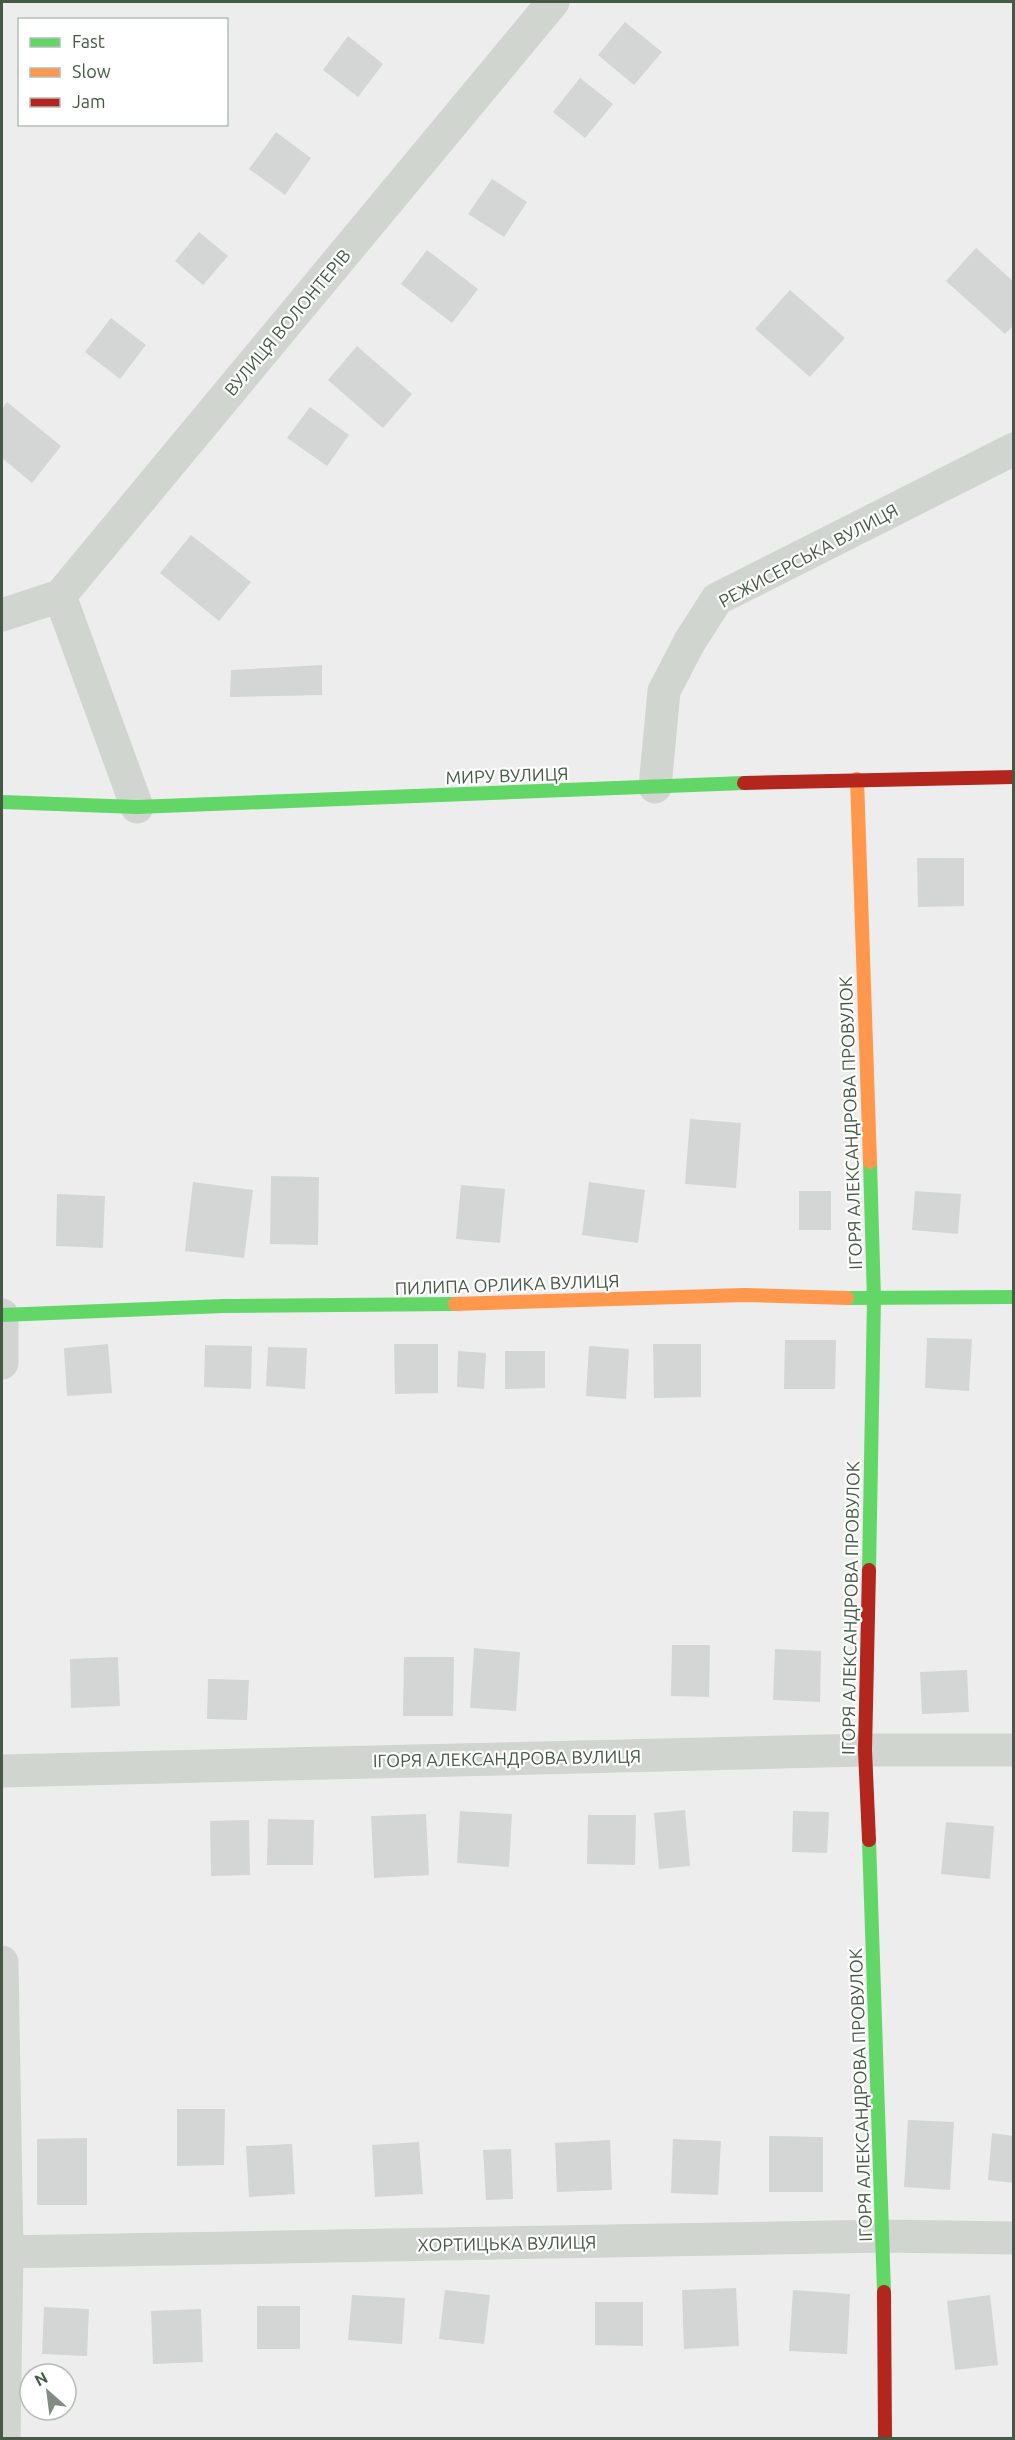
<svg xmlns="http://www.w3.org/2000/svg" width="1015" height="2440" viewBox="0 0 1015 2440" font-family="Ubuntu,sans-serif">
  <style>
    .building { fill: #d3d6d4 }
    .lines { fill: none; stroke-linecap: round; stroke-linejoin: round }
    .street { stroke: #d0d5d0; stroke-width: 33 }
    .fast { stroke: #63d668; stroke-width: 14 }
    .slow { stroke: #ff974d; stroke-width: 14 }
    .jam { stroke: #b3261e; stroke-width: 14 }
    .labels { text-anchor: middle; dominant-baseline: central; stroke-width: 4.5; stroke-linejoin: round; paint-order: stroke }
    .street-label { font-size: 18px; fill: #455a45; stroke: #fff }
  </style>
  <rect width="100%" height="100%" fill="#eeedee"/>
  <g class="building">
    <path d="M625,22L662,52L634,85L598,55Z"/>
    <path d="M348,36L383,64L358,97L323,70Z"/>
    <path d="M580,78L613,104L585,138L553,112Z"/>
    <path d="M276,132L311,158L285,195L249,169Z"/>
    <path d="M492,179L527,202L504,237L468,214Z"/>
    <path d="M199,232L228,256L203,285L175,261Z"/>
    <path d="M976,248L1014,282V325L1005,334L946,281Z"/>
    <path d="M427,250L478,289L452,323L401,284Z"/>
    <path d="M790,290L845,338L810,377L755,329Z"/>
    <path d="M111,318L146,345L120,379L85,352Z"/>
    <path d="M357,346L412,394L383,428L328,380Z"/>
    <path d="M7,402L61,446L32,483L2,458V409Z"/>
    <path d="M310,407L349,435L327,466L287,438Z"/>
    <path d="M191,535L251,582L219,621L160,573Z"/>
    <path d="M322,665V695L230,697L231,670Z"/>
    <path d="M917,858H964V906L918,907Z"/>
    <path d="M690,1119L741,1123L736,1188L685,1184Z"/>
    <path d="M271,1176L319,1177L318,1245L270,1244Z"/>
    <path d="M193,1182L253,1190L244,1258L185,1251Z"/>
    <path d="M589,1182L645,1190L638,1243L582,1235Z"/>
    <path d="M461,1185L505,1189L500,1243L456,1239Z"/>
    <rect x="799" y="1191" width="32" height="39"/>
    <path d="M915,1191L961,1194L958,1234L912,1230Z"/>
    <path d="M57,1194L105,1196L103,1248L56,1246Z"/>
    <path d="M927,1338L972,1339L969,1391L925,1388Z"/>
    <path d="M785,1340H836L835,1389H784Z"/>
    <path d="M108,1344L112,1393L67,1396L64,1348Z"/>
    <path d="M394,1344H438V1393L395,1394Z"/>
    <path d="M653,1344H701V1397L654,1398Z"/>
    <path d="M205,1345L252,1346L251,1389L204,1387Z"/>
    <path d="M589,1346L629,1349L626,1399L586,1396Z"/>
    <path d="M268,1347L307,1348L305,1389L266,1386Z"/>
    <path d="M458,1351L486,1353L484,1389L457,1387Z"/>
    <path d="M505,1351H545V1388L505,1389Z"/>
    <path d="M672,1645H710L709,1697L671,1696Z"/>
    <path d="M474,1648L520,1652L516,1711L470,1708Z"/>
    <path d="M775,1649L821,1651L820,1702L773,1700Z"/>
    <path d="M118,1657L120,1706L71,1708L70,1659Z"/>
    <path d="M404,1657H454L453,1716H403Z"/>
    <path d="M967,1670L969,1712L922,1714L920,1672Z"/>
    <path d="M208,1679L249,1680L247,1720L207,1719Z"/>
    <path d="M685,1810L690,1866L659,1869L654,1813Z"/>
    <path d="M460,1811L512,1814L509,1867L457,1863Z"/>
    <path d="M793,1811L829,1812L827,1853L792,1852Z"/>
    <path d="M426,1814L429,1875L374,1878L371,1816Z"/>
    <path d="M588,1815H636L635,1865L587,1864Z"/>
    <path d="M268,1819L314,1820L313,1865H267Z"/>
    <path d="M249,1820L250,1875L211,1876L210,1821Z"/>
    <path d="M946,1822L994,1826L990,1879L941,1874Z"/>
    <path d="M177,2109H225L224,2165L177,2166Z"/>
    <path d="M908,2120L954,2122L950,2190L904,2187Z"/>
    <path d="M992,2133L1014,2136V2183L988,2180Z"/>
    <path d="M769,2136L823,2137V2192H769Z"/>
    <path d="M87,2138V2205H37V2139Z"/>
    <path d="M673,2139L721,2141L718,2195L671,2193Z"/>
    <path d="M610,2140L612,2190L557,2192L555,2143Z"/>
    <path d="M419,2142L423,2194L375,2197L372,2145Z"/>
    <path d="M292,2144L295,2194L249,2197L246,2146Z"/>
    <path d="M511,2149L513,2199L486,2200L483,2150Z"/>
    <path d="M736,2288L739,2346L684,2349L682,2290Z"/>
    <path d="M445,2290L490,2295L484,2344L439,2339Z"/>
    <path d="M793,2290L850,2294L847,2354L789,2351Z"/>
    <path d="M352,2295L405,2298L402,2344L348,2340Z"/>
    <path d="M990,2295L998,2365L955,2370L947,2301Z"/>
    <path d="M595,2302H643V2346L595,2345Z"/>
    <rect x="257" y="2306" width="43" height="43"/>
    <path d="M44,2307L89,2309L87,2356L42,2354Z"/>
    <path d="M201,2309L203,2362L153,2364L151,2311Z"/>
  </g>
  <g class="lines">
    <g class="street">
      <path d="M60,596L137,807"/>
      <path d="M2,615L60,596L553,2"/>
      <path d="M655,787L664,691L690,641L717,599L1014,449"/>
      <path d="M2,1363V1315"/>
      <path d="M2,1771L865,1750H1014"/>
      <path d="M2,1962L7,2252L4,2438"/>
      <path d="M2,2252L884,2236L1014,2238"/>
    </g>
    <g class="fast">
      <path d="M2,802L137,807L744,783"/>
      <path d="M847,1298L1014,1297"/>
      <path d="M2,1315L223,1306L455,1304"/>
      <path d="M869,1570L874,1299L870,1162"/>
      <path d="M869,1840L884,2292"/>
    </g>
    <g class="slow">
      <path d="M857,779L870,1162"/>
      <path d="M455,1304L745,1295L847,1298"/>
    </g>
    <g class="jam">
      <path d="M744,783L1014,777"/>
      <path d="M869,1840L865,1750L869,1570"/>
      <path d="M884,2292L885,2438"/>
    </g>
  </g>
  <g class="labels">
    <g class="street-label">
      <text transform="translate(287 322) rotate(-50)">ВУЛИЦЯ ВОЛОНТЕРІВ</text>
      <text transform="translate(808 555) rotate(-28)">РЕЖИСЕРСЬКА ВУЛИЦЯ</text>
      <text transform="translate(507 775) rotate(-2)">МИРУ ВУЛИЦЯ</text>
      <text transform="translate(850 1123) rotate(-92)">ІГОРЯ АЛЕКСАНДРОВА ПРОВУЛОК</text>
      <text transform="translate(507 1284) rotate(-2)">ПИЛИПА ОРЛИКА ВУЛИЦЯ</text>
      <text transform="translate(850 1608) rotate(-89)">ІГОРЯ АЛЕКСАНДРОВА ПРОВУЛОК</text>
      <text transform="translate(507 1758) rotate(-1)">ІГОРЯ АЛЕКСАНДРОВА ВУЛИЦЯ</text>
      <text transform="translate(860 2095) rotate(-92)">ІГОРЯ АЛЕКСАНДРОВА ПРОВУЛОК</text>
      <text transform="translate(507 2243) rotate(-1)">ХОРТИЦЬКА ВУЛИЦЯ</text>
    </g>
  </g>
  <rect width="1015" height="2440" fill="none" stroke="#455a45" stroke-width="6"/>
  <rect x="18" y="18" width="210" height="108" fill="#ffffff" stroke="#b5bdb5" stroke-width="1.5"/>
  <rect x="30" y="38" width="30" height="9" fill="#63d668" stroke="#b5bdb5" stroke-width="1.5"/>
  <text x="72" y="48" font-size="18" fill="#455a45">Fast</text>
  <rect x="30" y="68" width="30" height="9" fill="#ff974d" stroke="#b5bdb5" stroke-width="1.5"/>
  <text x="72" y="78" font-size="18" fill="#455a45">Slow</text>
  <rect x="30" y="98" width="30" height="9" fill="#b3261e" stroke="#b5bdb5" stroke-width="1.5"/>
  <text x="72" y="108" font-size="18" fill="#455a45">Jam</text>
  <g transform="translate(48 2392) rotate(332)"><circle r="28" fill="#ffffff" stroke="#b5bdb5" stroke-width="1.5"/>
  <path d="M0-4.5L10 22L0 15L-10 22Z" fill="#808d80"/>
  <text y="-9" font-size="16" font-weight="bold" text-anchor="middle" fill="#455a45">N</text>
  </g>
</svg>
